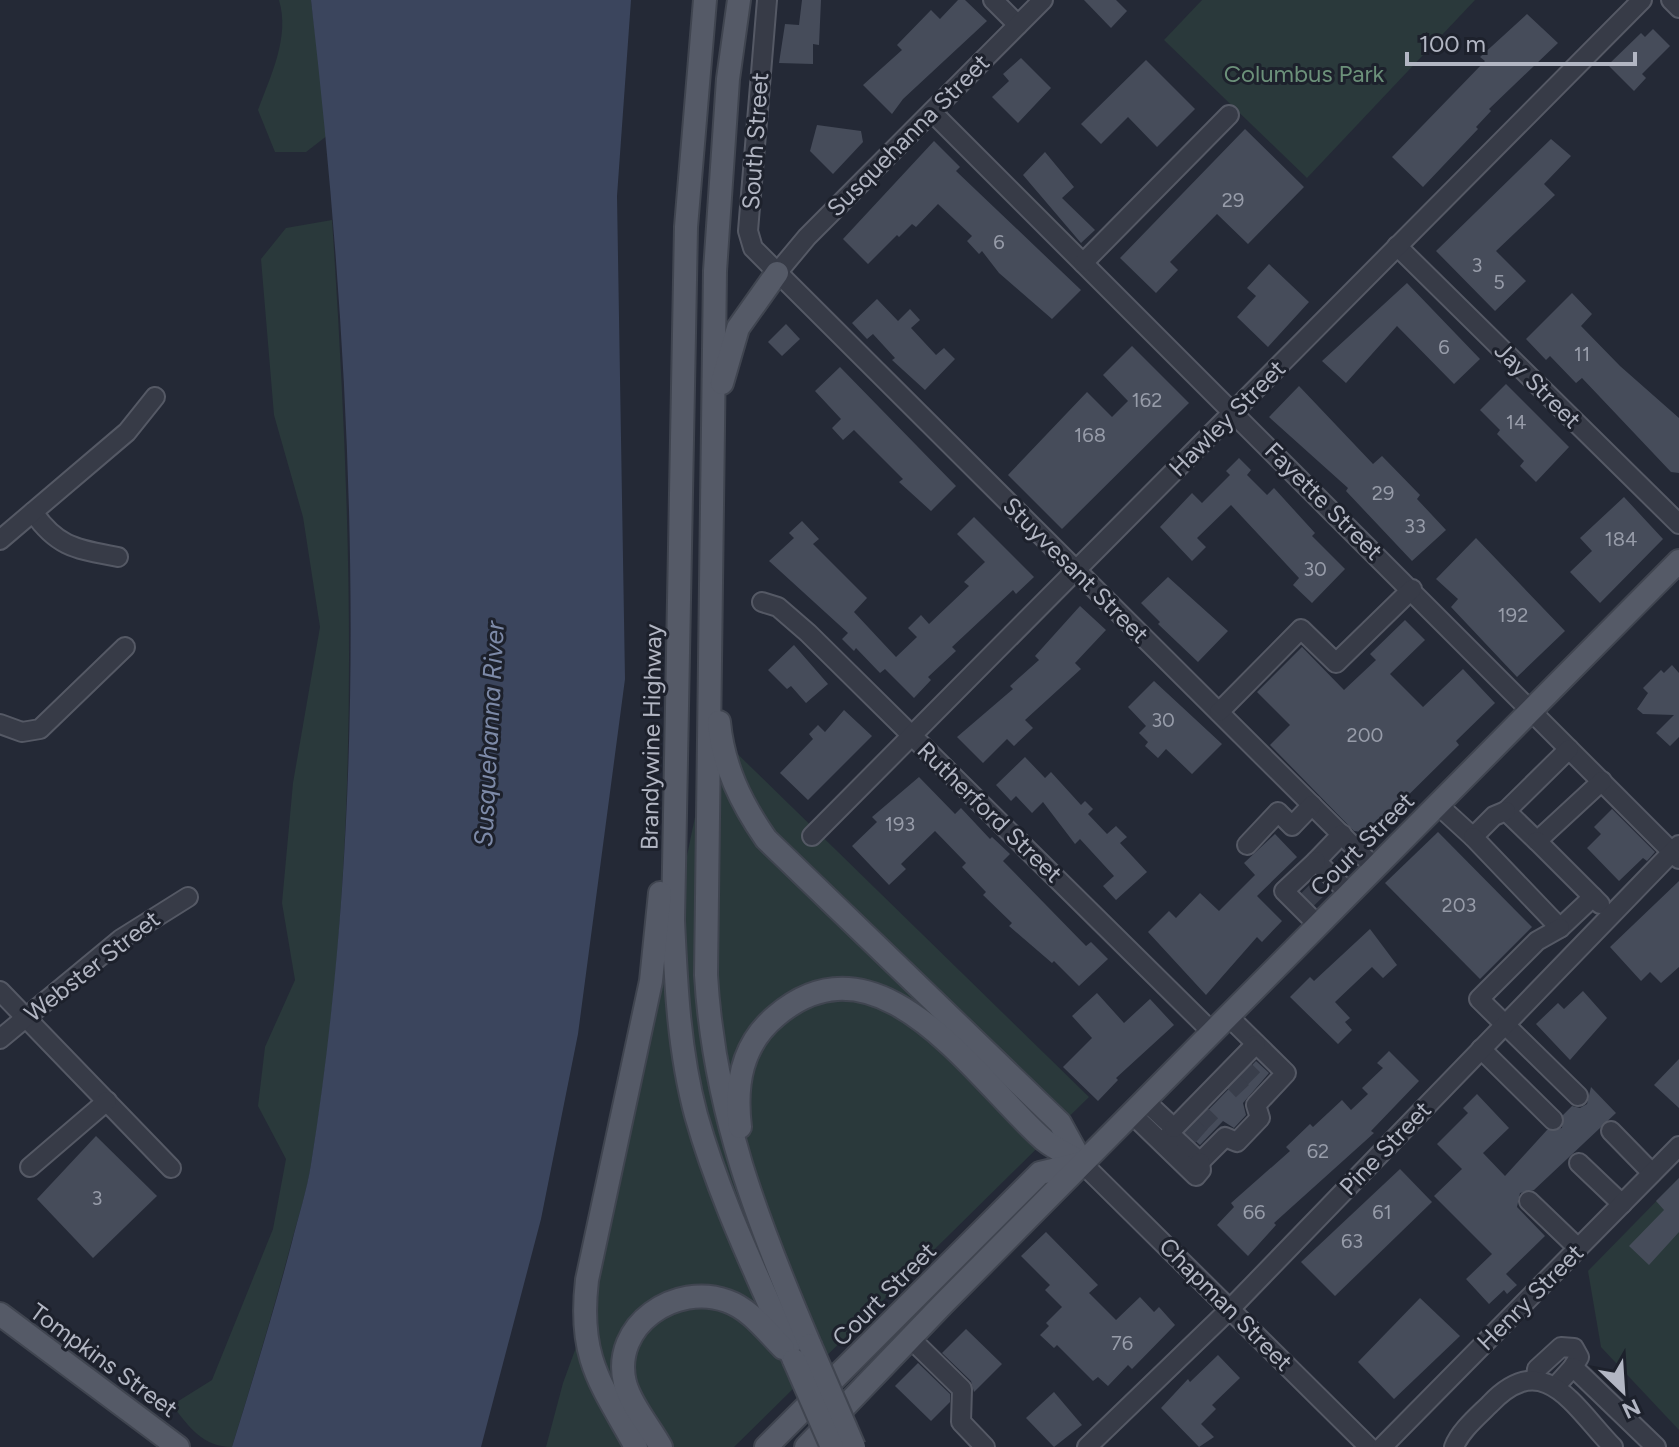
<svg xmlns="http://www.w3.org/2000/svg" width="1679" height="1447" viewBox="0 0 1679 1447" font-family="Figtree,sans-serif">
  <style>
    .green { fill: #2a393b }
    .water { fill: #3b455d }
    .building { fill: #464c5a }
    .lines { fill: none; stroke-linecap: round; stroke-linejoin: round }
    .minor-tunnel { stroke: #393e4b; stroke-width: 18; stroke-dasharray: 18 9; stroke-linecap: butt }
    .minor-casing { stroke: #555965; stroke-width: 22 }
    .major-casing { stroke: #404550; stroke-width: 26 }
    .minor { stroke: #373b47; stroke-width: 18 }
    .major { stroke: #555a67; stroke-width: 22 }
    .major-bridge-casing { stroke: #404550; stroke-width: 26; stroke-linecap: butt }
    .major-bridge { stroke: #555a67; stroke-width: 22 }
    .labels { text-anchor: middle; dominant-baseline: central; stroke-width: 6; stroke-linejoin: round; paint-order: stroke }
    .number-label { font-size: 20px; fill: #979ca9 }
    .park-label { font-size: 24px; fill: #6c917a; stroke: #1d212c }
    .street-label { font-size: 24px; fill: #b2b6c3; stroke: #1d212c }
    .water-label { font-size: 26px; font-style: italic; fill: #7d8aa8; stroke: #1d212c }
  </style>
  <rect width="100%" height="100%" fill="#242936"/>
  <g class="green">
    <path d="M279,0H311L328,135L306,152H275L258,110C271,75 290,37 279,0Z"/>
    <path d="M1202,0H1475L1307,178L1164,40Z"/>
    <path d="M332,220C353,535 363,852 311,1165C307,1191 298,1218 291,1244C273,1312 253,1379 232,1447C203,1447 189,1427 172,1405L212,1380L273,1229L286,1159L258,1106L265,1047L295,980L282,903L293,783L320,627L303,517L274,415L261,259L286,228Z"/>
    <path d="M713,730L1089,1097L734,1447H546L563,1383L597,1290Z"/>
    <path d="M1679,1178V1430L1601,1347L1588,1271Z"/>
  </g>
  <path class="water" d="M311,0H631L617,196L625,679L578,1034L541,1219L481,1447H232C253,1379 274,1311 292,1242C298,1217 307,1190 311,1164C372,782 355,383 311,0Z"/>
  <g class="building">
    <path d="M802,0H821L819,45L813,44V64L779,63L785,24L799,25Z"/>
    <path d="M958,0H965L987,21L903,99L892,114L863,85L902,50L897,45L931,10L940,19Z"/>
    <path d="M1084,0H1116L1127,11L1111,28Z"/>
    <path d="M1527,14L1558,43L1489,109L1491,111L1476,127L1478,129L1423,187L1392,157L1485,61L1480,57Z"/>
    <path d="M1653,29L1670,46L1642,74L1646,78L1634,91L1608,65L1641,33L1645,37Z"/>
    <path d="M1021,58L1051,88L1018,123L992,97L1009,81L1003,74Z"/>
    <path d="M1146,60L1195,109L1157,147L1128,117L1101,144L1081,124Z"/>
    <path d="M817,125L861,131L863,142L833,174L810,151Z"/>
    <path d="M1245,129L1304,187L1248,244L1217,214L1170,262L1178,270L1156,293L1120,258Z"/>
    <path d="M1551,139L1571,156L1544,184L1555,195L1496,251L1526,281L1495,311L1436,251Z"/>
    <path d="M934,141L960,167L956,171L1081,290L1052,319L999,273L982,251L979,254L967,241L972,236L938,204L916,227L912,224L899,237L897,235L868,264L843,239Z"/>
    <path d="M1045,152L1074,187L1062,198L1095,230L1081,243L1023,175Z"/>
    <path d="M1269,264L1309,302L1268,347L1237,317L1256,296L1247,288Z"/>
    <path d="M1407,283L1480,359L1454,384L1397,326L1346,383L1322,361Z"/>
    <path d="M1572,293L1592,314L1581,326L1620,366L1679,418V473L1671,472L1582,378L1576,383L1550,356L1546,360L1526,339Z"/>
    <path d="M877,299L898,321L910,309L920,320L911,328L936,355L944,348L955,359L925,390L892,360L895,358L873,334L867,339L852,323Z"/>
    <path d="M786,324L800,339L782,356L768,342Z"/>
    <path d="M1132,346L1189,403L1062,529L1008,475L1087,392L1112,417L1128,401L1103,375Z"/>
    <path d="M840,367L956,486L931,511L899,482L903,479L854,430L843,440L832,428L841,419L815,391Z"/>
    <path d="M1506,384L1569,447L1536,482L1520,466L1524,461L1497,434L1500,430L1480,410Z"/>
    <path d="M1299,386L1373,464L1382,456L1420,495L1417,499L1446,530L1412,561L1346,491L1348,488L1269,417Z"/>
    <path d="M1239,458L1251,470L1247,475L1267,495L1274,488L1315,533L1312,536L1345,569L1312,603L1293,585L1299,578L1231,505L1197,538L1206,547L1192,561L1160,527L1192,493L1202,503L1230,475L1226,471Z"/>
    <path d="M1624,497L1663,539L1600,603L1570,572L1592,551L1580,538Z"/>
    <path d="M974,517L1034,577L1016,594L1013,590L952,647L956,651L928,677L931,680L914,698L885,669L880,673L856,648L854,651L842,639L848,633L769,561L794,538L789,533L802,521L819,539L813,544L867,598L854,612L896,657L917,637L908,628L921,615L929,624L969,586L964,582L985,562L957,534Z"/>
    <path d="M1476,538L1565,631L1517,677L1451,607L1458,599L1436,579Z"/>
    <path d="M1168,577L1228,631L1198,662L1158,624L1160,622L1141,603Z"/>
    <path d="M1080,606L1106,630L1075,663L1081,669L1025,720L1033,728L1014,746L1007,739L983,763L957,737L1013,689L1010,686L1039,660L1035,656Z"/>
    <path d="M1405,620L1425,640L1390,674L1423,707L1463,669L1495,703L1456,741L1459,745L1370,833L1354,831L1270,745L1290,725L1257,692L1302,647L1344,690L1376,660L1370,654Z"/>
    <path d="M794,645L828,684L806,703L791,686L787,689L768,670Z"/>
    <path d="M1672,665L1679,673V737L1670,746L1656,733L1674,715L1643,714L1637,709L1648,693L1643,688L1661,670L1664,673Z"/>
    <path d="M1154,681L1222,744L1192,774L1166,749L1158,758L1145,746L1148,742L1139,733L1146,726L1128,707Z"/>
    <path d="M844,710L872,736L808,800L780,773L813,739L809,734L818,725L825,732Z"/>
    <path d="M1025,757L1045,778L1051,772L1081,805L1085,801L1093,809L1088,814L1107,834L1116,826L1127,837L1120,843L1147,872L1116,900L1103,886L1114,876L1080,839L1075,844L1043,802L1032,813L1016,796L1011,801L996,785Z"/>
    <path d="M919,777L955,814L961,808L990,839L992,837L1010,854L1003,861L1086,946L1091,942L1108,959L1079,986L1054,961L1052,963L1009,926L1012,923L983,895L986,892L962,867L966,863L935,831L901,864L906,869L889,885L852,846L877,822L872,817Z"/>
    <path d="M1612,809L1655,852L1647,861L1643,858L1619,881L1587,848L1601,834L1594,827Z"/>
    <path d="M1438,832L1532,927L1480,979L1385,883Z"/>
    <path d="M1275,834L1297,857L1257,896L1282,921L1262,942L1257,937L1206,995L1148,932L1169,911L1176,918L1200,893L1219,911L1255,875L1244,863Z"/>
    <path d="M1679,881V967L1661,983L1650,972L1641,981L1610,947Z"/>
    <path d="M1370,929L1397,965L1383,978L1372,967L1335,1002L1350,1018L1345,1022L1352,1030L1338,1044L1290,997L1310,977L1314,981Z"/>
    <path d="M1583,991L1607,1018L1570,1060L1536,1024L1558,1003L1564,1009Z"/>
    <path d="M1097,993L1124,1023L1150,999L1174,1025L1116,1078L1118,1080L1098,1101L1063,1067L1092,1038L1072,1016Z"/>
    <path d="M1389,1051L1419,1081L1371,1131L1374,1133L1274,1223L1276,1225L1248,1256L1217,1225L1234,1207L1231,1203L1290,1151L1286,1147L1310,1124L1313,1127L1342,1100L1351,1110L1368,1094L1362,1088L1383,1068L1377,1063Z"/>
    <path d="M1679,1059V1108L1654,1085Z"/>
    <path d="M1256,1061L1269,1073L1243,1103L1246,1115L1234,1128L1223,1121L1200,1145L1186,1133Z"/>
    <path d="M1591,1087L1616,1113L1534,1190L1520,1193L1517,1207L1545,1236L1506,1274L1517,1285L1507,1294L1504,1290L1489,1304L1466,1279L1492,1254L1434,1196L1462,1169L1437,1144L1468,1113L1463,1108L1477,1094L1509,1128L1483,1153L1505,1176L1547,1130L1562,1128L1563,1115L1572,1106L1580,1108L1587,1104Z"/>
    <path d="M96,1136L157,1196L93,1258L37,1199Z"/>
    <path d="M1400,1169L1432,1202L1335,1296L1301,1262Z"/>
    <path d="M1679,1178V1232L1649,1265L1629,1246L1664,1210L1656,1201Z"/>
    <path d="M1046,1232L1098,1285L1089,1293L1116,1320L1140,1297L1154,1312L1159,1307L1175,1325L1132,1369L1128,1365L1108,1386L1098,1377L1093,1381L1057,1345L1054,1348L1040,1335L1049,1326L1046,1323L1062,1307L1045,1290L1050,1285L1021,1256Z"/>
    <path d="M1420,1298L1460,1336L1394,1399L1358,1362Z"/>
    <path d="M966,1329L1002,1364L974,1392L971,1381L942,1353Z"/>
    <path d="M1218,1355L1240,1378L1212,1405L1216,1409L1201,1424L1214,1437L1199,1447L1161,1408L1188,1379L1190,1382Z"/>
    <path d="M918,1363L950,1394V1402L931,1421L895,1386Z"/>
    <path d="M1054,1392L1082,1425L1054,1447L1026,1418Z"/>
  </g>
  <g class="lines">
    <g class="minor-tunnel">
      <path d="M1305,902L1322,885"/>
      <path d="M1241,1066L1259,1084"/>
      <path d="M1230,1078L1248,1097"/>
      <path d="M1199,1112L1216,1129"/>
      <path d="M1188,1124L1206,1140"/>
    </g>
    <defs>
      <g id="minor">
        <path d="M767,0L748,231L753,248L1375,868"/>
        <path d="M993,0L1018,25"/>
        <path d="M1671,0L1679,8"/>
        <path d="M932,112L1679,859"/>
        <path d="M1397,246L1679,524"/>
        <path d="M1083,263L1229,115"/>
        <path d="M777,273L807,237L1043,0"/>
        <path d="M33,512C58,548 77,549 118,557"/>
        <path d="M0,540L127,432L155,397"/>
        <path d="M762,602L778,607L808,633L1212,1032"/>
        <path d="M1219,712L1301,629L1336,663L1412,589"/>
        <path d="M0,724L22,732L40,729L125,647"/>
        <path d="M1569,749L1506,811L1537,841L1602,781"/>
        <path d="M1438,805L1473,837L1494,816L1506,811"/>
        <path d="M1342,834L1316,861L1349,893"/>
        <path d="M812,836L1642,0"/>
        <path d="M1473,837L1560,928L1593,897"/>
        <path d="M1537,841L1600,904"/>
        <path d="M1247,845L1278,812L1292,826L1312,805"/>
        <path d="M1316,861L1284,891L1318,925"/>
        <path d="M1560,928L1537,941L1479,999L1578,1096"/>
        <path d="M0,991L171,1168"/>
        <path d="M0,1039L121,939L188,897"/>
        <path d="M1481,1049L1553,1120"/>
        <path d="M1144,1100L1174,1128L1170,1134L1200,1162L1225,1137L1237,1142L1260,1118L1256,1105L1286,1073L1228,1016"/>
        <path d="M1131,1113L1196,1176L1201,1170L1200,1162"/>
        <path d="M1174,1128L1256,1044"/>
        <path d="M1611,1131L1652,1173"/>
        <path d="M1082,1163L1369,1447"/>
        <path d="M1579,1163L1622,1204"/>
        <path d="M30,1167L107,1101"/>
        <path d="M1529,1201L1578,1248"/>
        <path d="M910,1338L962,1389L961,1422L985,1447"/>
        <path d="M1536,1378L1537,1369L1561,1347L1574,1348L1579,1357L1573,1367"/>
        <path d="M1555,1387L1573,1367L1656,1447"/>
        <path d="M1087,1447L1230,1309L1679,845"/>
        <path d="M1382,1447L1679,1146"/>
        <path d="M1454,1447C1460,1431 1478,1416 1490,1404C1544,1347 1574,1407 1613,1447"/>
      </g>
      <g id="major">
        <path d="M705,0L686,227L673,920C676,985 679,1052 696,1115C720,1200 759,1279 794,1360"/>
        <path d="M739,0L728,79L715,271L706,975C714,1111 757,1221 810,1345"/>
        <path d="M722,383L738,328L777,273"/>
        <path d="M719,722C723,766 741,803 766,839L1060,1123L1082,1163"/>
        <path d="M740,1127C735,1085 741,1045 776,1016C880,927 976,1080 1044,1140C1055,1149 1069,1155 1081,1162"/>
        <path d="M0,1314L178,1447"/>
        <path d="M636,1447C600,1382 578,1358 587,1280L651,981L660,893"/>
        <path d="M661,1447C650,1427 631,1405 625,1383C611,1325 676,1282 727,1301C750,1309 766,1331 783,1348"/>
        <path d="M766,1447L1040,1173L1082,1163"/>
        <path d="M806,1447L943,1304L1679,561"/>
      </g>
    </defs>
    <use href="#minor" class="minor-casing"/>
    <use href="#major" class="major-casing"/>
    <use href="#minor" class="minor"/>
    <use href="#major" class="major"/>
    <defs>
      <g id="major-bridge">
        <path d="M810,1345L854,1447"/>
        <path d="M794,1360L832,1447"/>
      </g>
    </defs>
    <use href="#major-bridge" class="major-bridge-casing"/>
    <use href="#major-bridge" class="major-bridge"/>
  </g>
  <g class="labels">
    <g class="number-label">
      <text x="1233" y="200">29</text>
      <text x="999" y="242">6</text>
      <text x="1477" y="265">3</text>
      <text x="1499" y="282">5</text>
      <text x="1444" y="347">6</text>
      <text x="1582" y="354">11</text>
      <text x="1147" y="400">162</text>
      <text x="1516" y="422">14</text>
      <text x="1090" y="435">168</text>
      <text x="1383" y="493">29</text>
      <text x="1415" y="526">33</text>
      <text x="1621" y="539">184</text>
      <text x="1315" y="569">30</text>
      <text x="1513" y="615">192</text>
      <text x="1163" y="720">30</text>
      <text x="1365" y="735">200</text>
      <text x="900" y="824">193</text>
      <text x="1459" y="905">203</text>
      <text x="1318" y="1151">62</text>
      <text x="97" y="1198">3</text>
      <text x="1254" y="1212">66</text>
      <text x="1382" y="1212">61</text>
      <text x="1352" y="1241">63</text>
      <text x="1122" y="1343">76</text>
    </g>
    <g class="park-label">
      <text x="1304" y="73">Columbus Park</text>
    </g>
    <g class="street-label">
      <text transform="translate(908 135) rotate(-45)">Susquehanna Street</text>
      <text transform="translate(755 141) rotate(-86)">South Street</text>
      <text transform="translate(1538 385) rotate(45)">Jay Street</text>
      <text transform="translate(1227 418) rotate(-45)">Hawley Street</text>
      <text transform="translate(1324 501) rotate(45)">Fayette Street</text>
      <text transform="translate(1076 570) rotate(45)">Stuyvesant Street</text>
      <text transform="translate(651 737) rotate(-89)">Brandywine Highway</text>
      <text transform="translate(990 812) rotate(44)">Rutherford Street</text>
      <text transform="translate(1362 844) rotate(-45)">Court Street</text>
      <text transform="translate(92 966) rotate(-38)">Webster Street</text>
      <text transform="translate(1385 1148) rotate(-46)">Pine Street</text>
      <text transform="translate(884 1294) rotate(-45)">Court Street</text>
      <text transform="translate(1530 1297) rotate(-45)">Henry Street</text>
      <text transform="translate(1226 1304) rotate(45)">Chapman Street</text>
      <text transform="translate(104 1360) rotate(36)">Tompkins Street</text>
    </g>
    <g class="water-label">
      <text transform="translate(489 734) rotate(-87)">Susquehanna River</text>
    </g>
  </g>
  <g transform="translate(1623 1391) rotate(155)" stroke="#1d212c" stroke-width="6" paint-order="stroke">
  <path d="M0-6L14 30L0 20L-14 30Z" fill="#b2b6c3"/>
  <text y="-12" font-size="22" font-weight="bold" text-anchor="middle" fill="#b2b6c3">N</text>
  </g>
  <path d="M1407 52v12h228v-12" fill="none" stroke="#b2b6c3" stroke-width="4"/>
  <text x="1419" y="52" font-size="24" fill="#b2b6c3" stroke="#1d212c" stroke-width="6" paint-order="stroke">100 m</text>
</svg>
